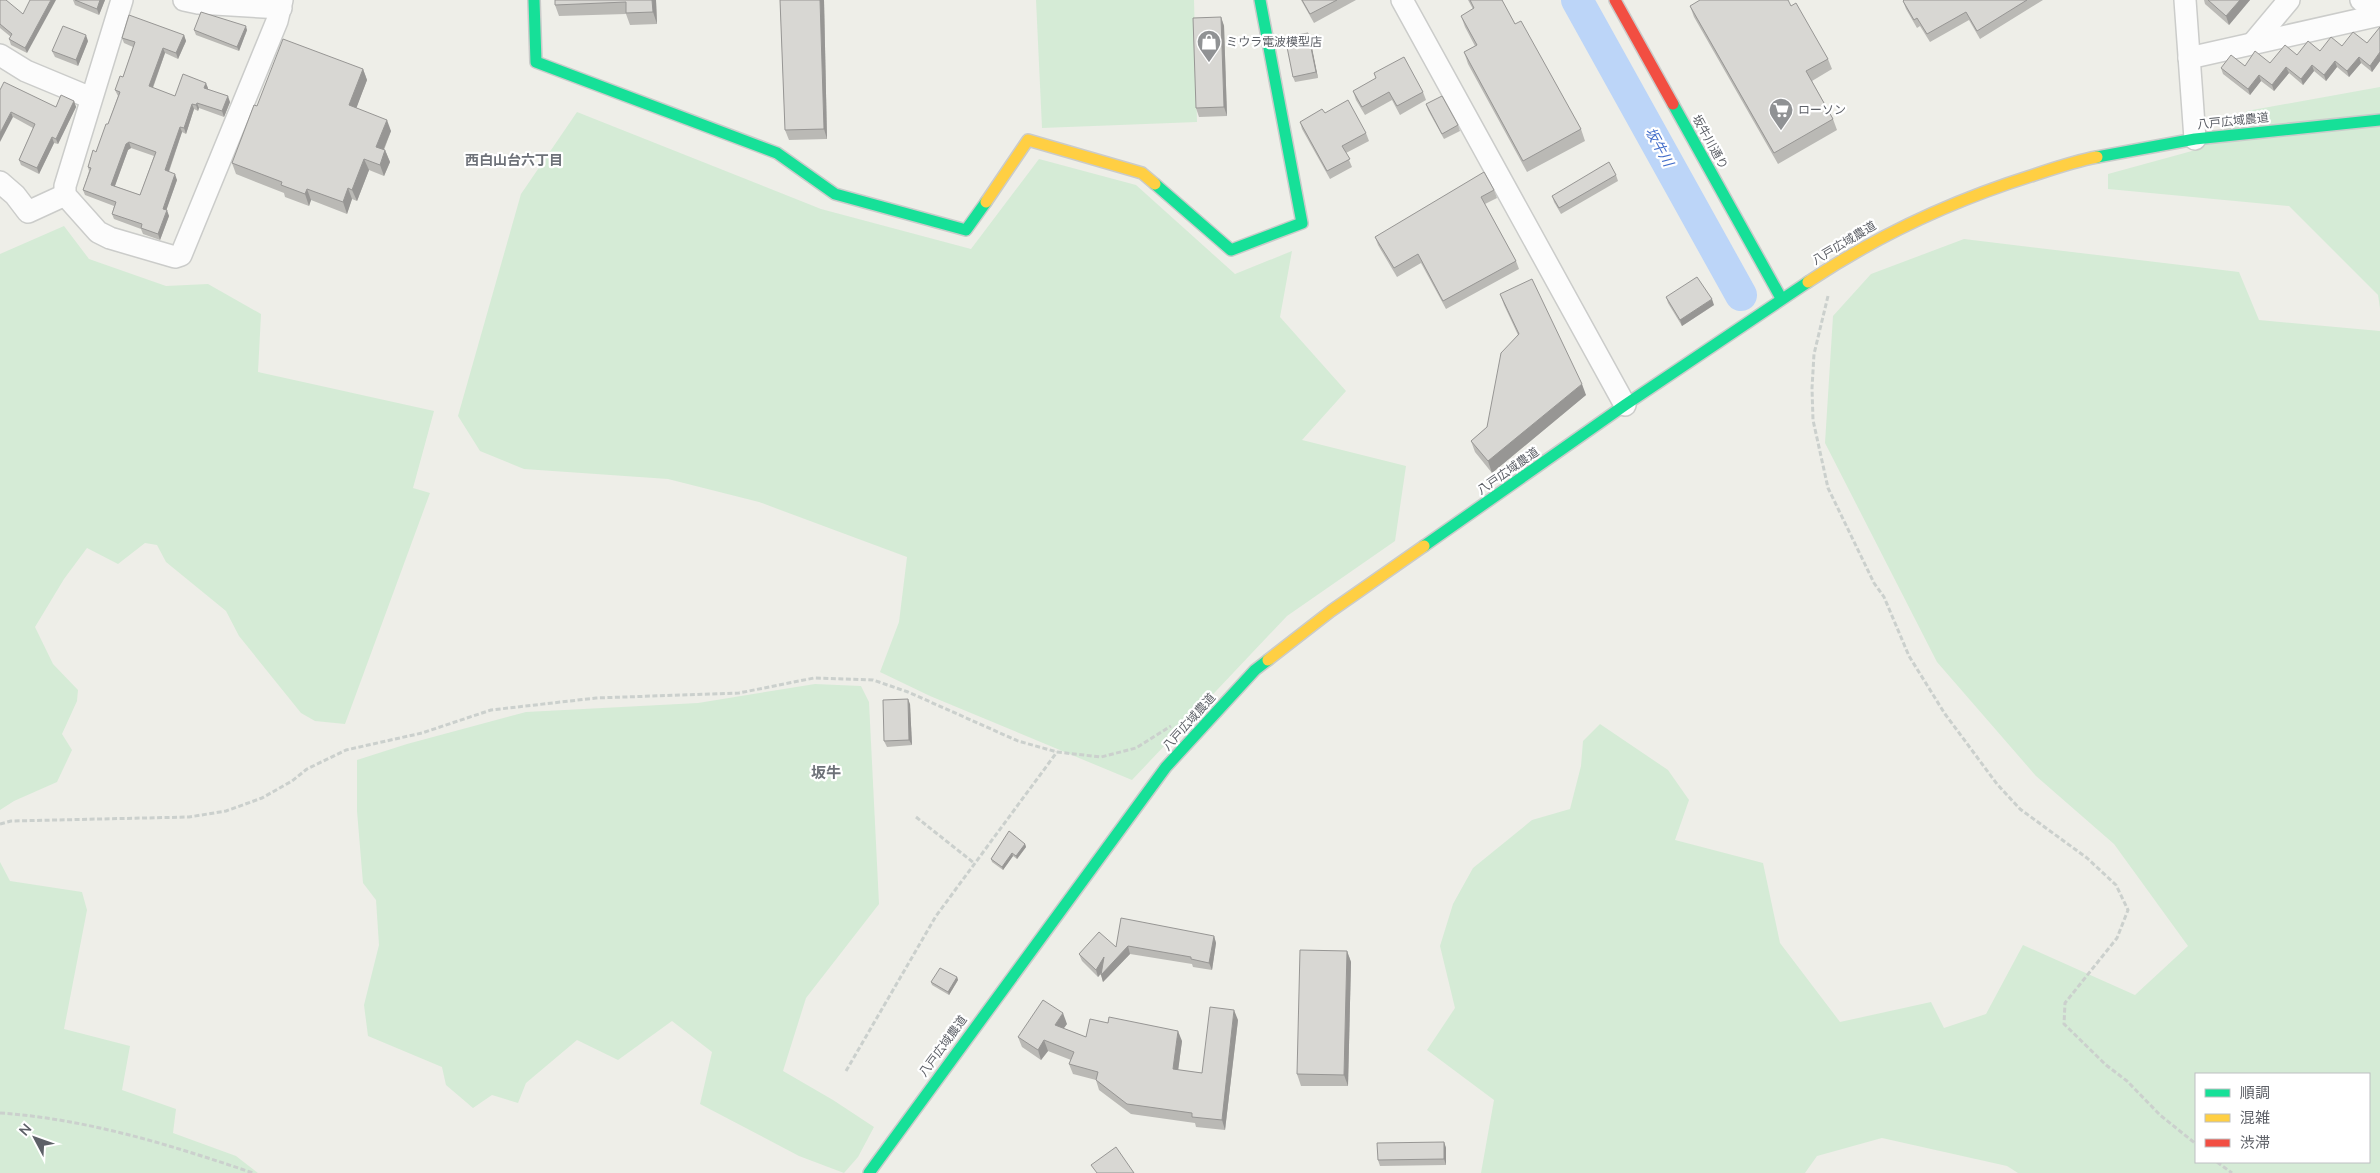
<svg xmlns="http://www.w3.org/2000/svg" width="2380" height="1173" viewBox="0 0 2380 1173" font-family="'Nunito Sans','Noto Sans JP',sans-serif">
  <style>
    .green { fill: #d5ebd6; fill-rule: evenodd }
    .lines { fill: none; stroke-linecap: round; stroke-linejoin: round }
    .river { stroke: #bcd5f8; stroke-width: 32 }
    .street-casing { stroke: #cbccca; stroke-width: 24 }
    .fast-casing { stroke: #cacbca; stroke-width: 14 }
    .slow-casing { stroke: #cacbca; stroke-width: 14 }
    .jam-casing { stroke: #cacbca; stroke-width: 14 }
    .path { stroke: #cbd0cd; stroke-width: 3; stroke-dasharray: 5 2.5; stroke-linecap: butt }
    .street { stroke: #fcfcfc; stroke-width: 21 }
    .fast { stroke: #16e098; stroke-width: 11 }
    .slow { stroke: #ffcf43; stroke-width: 11 }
    .jam { stroke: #f24e42; stroke-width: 11 }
    .wall { fill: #bab9b5; fill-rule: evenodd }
    .shaded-wall { fill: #979694 }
    .building { fill: #d8d7d3; stroke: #979694; fill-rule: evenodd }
    .labels { text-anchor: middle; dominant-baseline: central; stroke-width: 4.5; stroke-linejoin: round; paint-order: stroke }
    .poi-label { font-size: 12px; fill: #5d6067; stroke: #fff; text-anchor: start }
    .street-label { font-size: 12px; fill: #5d6067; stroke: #fff }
    .water-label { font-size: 14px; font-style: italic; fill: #426dca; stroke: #fff }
    .neighbourhood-label { font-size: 14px; font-weight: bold; fill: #6e7279; stroke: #fff }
    .quarter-label { font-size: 15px; font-weight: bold; fill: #6e7279; stroke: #fff }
  </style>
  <rect width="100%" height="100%" fill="#eeeee8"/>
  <g class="green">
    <path d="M1036,0H1194L1197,122L1042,128Z"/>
    <path d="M2380,87V308L2378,295L2289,206L2108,189V174L2192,151L2247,111Z"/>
    <path d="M577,112L821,209L971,249L1039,159L1136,185L1235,274L1292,251L1280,317L1346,391L1302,440L1406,466L1395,541L1287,616L1132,780L930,696L880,672L899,622L907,557L759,502L668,479L524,469L480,451L458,416L521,194Z"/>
    <path d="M64,226L89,259L166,286L208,284L261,314L258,372L434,411L413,488L430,493L345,724L315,721L301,713L239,636L226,611L166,562L157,545L145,543L118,564L87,548L64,579L35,627L53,664L78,690L77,701L62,734L72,750L57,782L14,801L0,810V254Z"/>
    <path d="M1964,239L2239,272L2259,320L2380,331V1173H2018L2007,1166L1882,1138L1817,1156L1805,1173H1481L1494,1100L1427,1050L1455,1008L1440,946L1453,904L1473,868L1532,820L1570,809L1581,766L1583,741L1600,724L1668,770L1689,800L1675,840L1763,863L1780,943L1840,1022L1931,1002L1944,1028L1986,1014L2023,945L2135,995L2188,946L2114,844L2036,776L1937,662L1825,443L1833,316L1871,274ZM2196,1074H2369V1162H2196Z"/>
    <path d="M815,684L861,686L869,702L879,904L806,998L783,1071L833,1100L874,1127L858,1157L844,1173L799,1156L700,1104L712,1052L672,1021L618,1060L577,1040L526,1083L518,1103L492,1095L473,1108L446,1085L442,1067L368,1036L364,1005L379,945L376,900L363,883L357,811V760L407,744L526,712L698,703Z"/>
    <path d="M0,862L10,881L82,892L87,910L64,1029L130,1046L122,1090L176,1109L173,1133L236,1156L258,1173H0Z"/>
  </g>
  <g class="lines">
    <path class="river" d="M1577,0L1741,295"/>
    <defs>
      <g id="street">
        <path d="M122,0L65,186V195L98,232L110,238L175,257L181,255L277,21L282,0"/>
        <path d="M184,0L198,3L281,8"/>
        <path d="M1402,0L1625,405"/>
        <path d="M2185,0L2195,139"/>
        <path d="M2361,0L2380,12"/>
        <path d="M2253,43L2289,0"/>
        <path d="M0,55L26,71L91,98"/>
        <path d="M2189,58L2380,15"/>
        <path d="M0,182L15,195L28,212L65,195"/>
      </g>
      <g id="fast">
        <path d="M534,0L536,62L777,153L835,194L966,230L986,202"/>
        <path d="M1673,104L1781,298"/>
        <path d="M2097,157L2195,139L2380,120"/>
        <path d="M1155,184L1231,250L1302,223L1260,0"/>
        <path d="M1424,546L1625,405L1808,282"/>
        <path d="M869,1173L1166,767L1255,670L1268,660"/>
      </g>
      <g id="slow">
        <path d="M986,202L1028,140L1142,173L1155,184"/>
        <path d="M1808,282C1878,235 1954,200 2034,175C2055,168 2075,161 2097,157"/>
        <path d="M1268,660L1331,611L1424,546"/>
      </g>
      <path id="jam" d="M1615,0L1673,104"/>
    </defs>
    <use href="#street" class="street-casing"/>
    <use href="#fast" class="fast-casing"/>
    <use href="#slow" class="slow-casing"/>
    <use href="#jam" class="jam-casing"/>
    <g class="path">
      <path d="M1828,296L1814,354L1812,388L1813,420L1828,488L1874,583L1884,597L1909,656L1945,714L1997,784L2020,809L2087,858L2116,885L2128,910L2117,938L2065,1003L2064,1024L2106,1065L2127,1081L2160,1115L2196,1144"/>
      <path d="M916,817L974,863"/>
      <path d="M0,824L11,821L189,817L226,811L262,798L292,781L307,769L346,750L422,733L491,710L596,698L739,693L814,678L873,680L908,692L1018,741L1057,752L1101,757L1136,748L1171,726"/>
      <path d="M846,1071L936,916L1057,752"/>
      <path d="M0,1113C87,1119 171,1145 253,1173"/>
      <path d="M2217,1162L2232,1173"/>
    </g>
    <use href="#street" class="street"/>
    <use href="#fast" class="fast"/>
    <use href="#slow" class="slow"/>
    <use href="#jam" class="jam"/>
  </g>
  <g class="wall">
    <path d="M0,0L23,14L27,53L11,45L9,39L11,37L0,28Z"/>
    <path d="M73,0H105L99,15L75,5Z"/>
    <path d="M555,0H656L657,24L630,25L626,14L559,16L555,5Z"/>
    <path d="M780,0H824L827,139L789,140L785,130Z"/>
    <path d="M1301,0H1356L1314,23Z"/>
    <path d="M1468,0H1502L1515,24L1581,129L1585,141L1527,172L1468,64L1464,52L1475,46L1465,27L1461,16L1473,9Z"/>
    <path d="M1904,0H2043L1980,39L1969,20L1930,42L1920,26L1917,28L1906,9L1903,1Z"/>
    <path d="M2204,0H2250L2229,25L2205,4Z"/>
    <path d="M1690,6H1791L1828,59L1832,69L1812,81L1833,119L1837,130L1778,164L1694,17Z"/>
    <path d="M1221,17L1224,26L1227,116L1199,117L1196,108Z"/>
    <path d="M2380,27V61L2372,72L2361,63L2349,77L2337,67L2326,81L2314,71L2303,85L2289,73L2274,91L2261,81L2250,95L2223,74L2221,68L2270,63L2297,55L2342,46L2367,43Z"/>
    <path d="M194,30H247L239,51L196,35Z"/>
    <path d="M184,35L186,41L178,59L165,53L153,88L175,96L208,88V89L230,102L224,117L199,108L198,111L194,109L186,134L182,132L169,172L177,180L166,210L169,216L160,240L143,234L141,229L114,219L112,214L114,206L85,195L83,190L89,171L88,167L96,152L108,124L118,96L115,90L123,77L133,47L124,43L122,38ZM131,148L154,156L140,195L115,186L128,150Z"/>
    <path d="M1310,38L1318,78L1295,82L1293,77Z"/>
    <path d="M88,41L78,66L55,57L52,51Z"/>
    <path d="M363,69L367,80L356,108L391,131L384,150H385L390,162L384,176L369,170L357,201L352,199L347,214L311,200L309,206L285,197L284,193L236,174L232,163L257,106Z"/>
    <path d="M0,90L56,107L74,101L76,107L58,144L54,143L39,174L21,165L19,160L33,128L13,117Z"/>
    <path d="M1353,91L1423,92L1426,100L1400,115L1392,100L1365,115L1356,100Z"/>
    <path d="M1426,104L1458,125L1460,131L1444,139L1428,110Z"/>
    <path d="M1325,113L1366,133L1369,141L1346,153L1352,167L1330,179L1302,129L1300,122Z"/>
    <path d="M1616,175L1618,181L1561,214L1554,202L1552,196Z"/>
    <path d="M1494,190L1497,198L1485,204L1516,261L1519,269L1446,309L1421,263L1397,277L1378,245L1375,237Z"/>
    <path d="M1500,294L1586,395L1492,473L1475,452L1471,441L1487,427L1518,335L1504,305Z"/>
    <path d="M1666,297L1714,305L1682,326L1668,303Z"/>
    <path d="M910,704L912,745L887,747L884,741Z"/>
    <path d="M1025,844L1026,847L1017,859L1013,856L1003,870L992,862L991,859Z"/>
    <path d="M1214,936L1216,943L1212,970L1193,967L1192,964L1130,954L1103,982L1101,974L1098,977L1082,961L1079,954L1116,947Z"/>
    <path d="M1347,951L1351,962L1348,1086H1301L1297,1074Z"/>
    <path d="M957,977L958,980L949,995L932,985L931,982Z"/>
    <path d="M1238,1020L1225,1130L1196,1127L1195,1123L1131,1114L1099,1090L1096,1080L1073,1074L1069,1064L1071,1060L1048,1051L1041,1060L1022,1047L1018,1037L1067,1024L1063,1028L1086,1037L1182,1041L1178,1070L1202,1073Z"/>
    <path d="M1444,1142L1446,1148V1165L1380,1166L1378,1160Z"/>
  </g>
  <g class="shaded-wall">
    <path d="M51,0H56L27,53L25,48Z"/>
    <path d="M100,0H105L99,15L97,9Z"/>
    <path d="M652,0H656L657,24L653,12Z"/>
    <path d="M820,0H824L827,139L824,129Z"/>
    <path d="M2240,0H2250L2229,25L2226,16Z"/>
    <path d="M1221,17L1224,26L1227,116L1224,107Z"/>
    <path d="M246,26L247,30L239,51L237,47Z"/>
    <path d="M1308,33L1310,38L1318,78L1316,72Z"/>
    <path d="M86,35L88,41L78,66L76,60Z"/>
    <path d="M184,35L186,41L178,59L176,53Z"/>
    <path d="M163,48L165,53L151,92L149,86Z"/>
    <path d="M2380,52V61L2372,72L2370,66Z"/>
    <path d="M2359,57L2361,63L2349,77L2347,71Z"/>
    <path d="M2335,61L2337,67L2326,81L2324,75Z"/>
    <path d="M2312,65L2314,71L2303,85L2301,79Z"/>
    <path d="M2286,67L2289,73L2274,91L2272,85Z"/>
    <path d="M363,69L367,80L353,117L349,105Z"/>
    <path d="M2259,75L2261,81L2250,95L2248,89Z"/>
    <path d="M206,83L208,88L207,94L204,88Z"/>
    <path d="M228,96L230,102L224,117L222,111Z"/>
    <path d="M74,101L76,107L58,144L56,139Z"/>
    <path d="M197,103L199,108L198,111L196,105Z"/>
    <path d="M192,104L194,109L186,134L184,128Z"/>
    <path d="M11,112L13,117L0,142V133Z"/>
    <path d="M387,120L391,131L380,158L376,147Z"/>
    <path d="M180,127L182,132L167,176L165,170Z"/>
    <path d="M52,137L54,143L39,174L37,168Z"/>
    <path d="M129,142L131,148L128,150L113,191L111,185L126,144Z"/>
    <path d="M385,150L390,162L384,176L380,165Z"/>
    <path d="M364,159L369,170L357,201L352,190Z"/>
    <path d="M175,174L177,180L165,214L163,209Z"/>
    <path d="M348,188L352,199L347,214L343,202Z"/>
    <path d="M307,189L311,200L309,206L305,194Z"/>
    <path d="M167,210L169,216L160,240L158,234Z"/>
    <path d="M1712,299L1714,305L1682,326L1680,320Z"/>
    <path d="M1582,384L1586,395L1492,473L1488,461Z"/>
    <path d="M908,699L910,704L912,745L909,740Z"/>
    <path d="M1025,844L1026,847L1017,859L1016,856Z"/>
    <path d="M1012,853L1013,856L1003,870L1002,867Z"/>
    <path d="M1214,936L1216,943L1212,970L1209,963Z"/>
    <path d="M1128,946L1130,954L1103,982L1101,975Z"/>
    <path d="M1347,951L1351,962L1348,1086L1344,1075Z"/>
    <path d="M1104,957L1107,965L1098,977L1096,970Z"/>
    <path d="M957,977L958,980L949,995L948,992Z"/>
    <path d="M1234,1010L1238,1020L1225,1130L1222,1120Z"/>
    <path d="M1063,1013L1067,1024L1059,1035L1055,1025Z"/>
    <path d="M1178,1031L1182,1041L1177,1079L1173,1069Z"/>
    <path d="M1044,1040L1048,1051L1041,1060L1038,1050Z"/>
    <path d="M1444,1142L1446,1148V1165L1444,1159Z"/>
  </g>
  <g class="building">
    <path d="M0,0H6L23,14L30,0H51L25,48L9,39L12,34L0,24Z"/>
    <path d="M75,0H100L97,9Z"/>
    <path d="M555,0H652L653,12L626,13V2L555,5Z"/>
    <path d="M780,0H820L824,129L785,130Z"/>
    <path d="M1302,0H1337L1310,14Z"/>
    <path d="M1470,0H1502L1515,24L1521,21L1581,129L1523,161L1464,52L1477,45L1461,16L1474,8Z"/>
    <path d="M1700,0H1788L1791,6L1796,3L1828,59L1806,71L1833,119L1774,153L1690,6Z"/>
    <path d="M1904,0H2027L1977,31L1966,12L1927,34L1917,18L1914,20L1903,1Z"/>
    <path d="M2208,0H2240L2226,16Z"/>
    <path d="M201,12L246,26L237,47L194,30Z"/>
    <path d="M129,15L184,35L176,53L163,48L149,86L175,96L183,74L206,83L204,88L228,96L222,111L197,103L196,105L192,104L184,128L180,127L165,170L175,174L163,209L167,210L158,234L141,228L142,224L112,214L116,202L83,190L91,168L88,167L93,150L96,152L106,124H108L120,92L115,90L120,76L123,77L135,42L122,38ZM129,142L156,152L140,195L111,185L126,144Z"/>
    <path d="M1221,17L1224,107L1196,108L1193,18Z"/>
    <path d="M63,26L86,35L76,60L52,51Z"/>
    <path d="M2380,27V52L2370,66L2359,57L2347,71L2335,61L2324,75L2312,65L2301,79L2286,67L2272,85L2259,75L2248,89L2221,68L2231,55L2245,66L2255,51L2270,63L2285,45L2297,55L2308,41L2320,51L2331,37L2342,46L2353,32L2367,43Z"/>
    <path d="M1308,33L1316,72L1293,77L1285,37Z"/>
    <path d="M283,39L363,69L349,105L387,120L376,147L385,150L380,165L364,159L352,190L348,188L343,202L307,189L305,194L281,185L282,182L232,163L254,105L257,106Z"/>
    <path d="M1404,57L1423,92L1397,106L1389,92L1362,107L1353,91L1376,78L1374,73Z"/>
    <path d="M4,82L56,107L61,95L74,101L56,139L52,137L37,168L19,160L35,124L11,112L0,133V90Z"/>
    <path d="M1442,96L1458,125L1442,134L1426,104Z"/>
    <path d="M1348,100L1366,133L1342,146L1350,159L1327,171L1300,122L1322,109L1325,113Z"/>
    <path d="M1609,162L1616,175L1559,208L1552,196Z"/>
    <path d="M1484,172L1494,190L1481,197L1516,261L1443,301L1418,254L1394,268L1375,237Z"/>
    <path d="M1697,277L1712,299L1680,320L1666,297Z"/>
    <path d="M1532,279L1582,384L1488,461L1471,441L1487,427L1501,353L1519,334L1500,294Z"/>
    <path d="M908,699L909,740L884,741L883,700Z"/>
    <path d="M1009,831L1025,844L1016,856L1012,853L1002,867L991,859Z"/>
    <path d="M1121,918L1214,936L1209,963L1191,959V957L1128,946L1101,975L1104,957L1096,970L1079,954L1099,932L1116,947Z"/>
    <path d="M1300,950L1347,951L1344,1075L1297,1074Z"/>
    <path d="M940,968L957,977L948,992L931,982Z"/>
    <path d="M1043,1000L1063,1013L1055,1025L1086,1037L1090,1019L1108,1023L1109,1017L1178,1031L1173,1069L1202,1073L1210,1007L1234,1010L1222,1120L1192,1117V1113L1127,1104L1096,1080L1098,1072L1069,1064L1074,1052L1044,1040L1038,1050L1018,1037Z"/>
    <path d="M1444,1142V1159L1378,1160L1377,1143Z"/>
    <path d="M1116,1147L1134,1173H1097L1091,1165Z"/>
  </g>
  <defs>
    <symbol id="shop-pin" viewBox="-11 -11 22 30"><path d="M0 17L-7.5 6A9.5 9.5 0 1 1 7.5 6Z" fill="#909294" stroke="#fff"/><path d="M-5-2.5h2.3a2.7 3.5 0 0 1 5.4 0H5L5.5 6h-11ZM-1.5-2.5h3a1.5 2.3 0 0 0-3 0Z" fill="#fff"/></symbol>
    <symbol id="supermarket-pin" viewBox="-11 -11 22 30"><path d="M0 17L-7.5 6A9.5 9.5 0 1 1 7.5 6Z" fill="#909294" stroke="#fff"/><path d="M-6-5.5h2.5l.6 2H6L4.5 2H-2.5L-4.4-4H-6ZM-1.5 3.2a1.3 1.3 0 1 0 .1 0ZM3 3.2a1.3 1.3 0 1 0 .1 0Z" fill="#fff"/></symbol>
  </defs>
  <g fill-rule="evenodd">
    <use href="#shop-pin" x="1195" y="28" width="28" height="38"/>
    <use href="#supermarket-pin" x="1767" y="96" width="28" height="38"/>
  </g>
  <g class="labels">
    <g class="poi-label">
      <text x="1226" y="42">ミウラ電波模型店</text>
      <text x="1798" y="110">ローソン</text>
    </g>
    <g class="street-label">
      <text transform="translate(2233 121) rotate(-6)">八戸広域農道</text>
      <text transform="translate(1710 142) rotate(61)">坂牛川通り</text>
      <text transform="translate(1844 243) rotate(-31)">八戸広域農道</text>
      <text transform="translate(1508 471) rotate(-35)">八戸広域農道</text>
      <text transform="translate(1189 722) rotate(-48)">八戸広域農道</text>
      <text transform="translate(943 1046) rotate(-54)">八戸広域農道</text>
    </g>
    <g class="water-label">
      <text transform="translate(1659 147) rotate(61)">坂牛川</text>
    </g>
    <g class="neighbourhood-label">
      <text x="514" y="160">西白山台六丁目</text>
    </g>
    <g class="quarter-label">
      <text x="826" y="773">坂牛</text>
    </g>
  </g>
  <rect x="2195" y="1073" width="175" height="90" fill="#ffffff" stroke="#bebfc2"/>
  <rect x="2205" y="1089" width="25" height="8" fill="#16e098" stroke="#bebfc2"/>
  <text x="2240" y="1098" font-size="15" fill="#5d6067">順調</text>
  <rect x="2205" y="1114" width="25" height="8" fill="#ffcf43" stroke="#bebfc2"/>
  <text x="2240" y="1123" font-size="15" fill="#5d6067">混雑</text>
  <rect x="2205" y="1139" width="25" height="8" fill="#f24e42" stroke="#bebfc2"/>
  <text x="2240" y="1148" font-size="15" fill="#5d6067">渋滞</text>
  <g transform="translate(35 1138) rotate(311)" stroke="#ffffff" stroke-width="4" paint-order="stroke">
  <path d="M0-4L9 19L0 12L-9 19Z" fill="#5d6067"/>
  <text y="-8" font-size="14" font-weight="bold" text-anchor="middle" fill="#5d6067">N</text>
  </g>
</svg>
